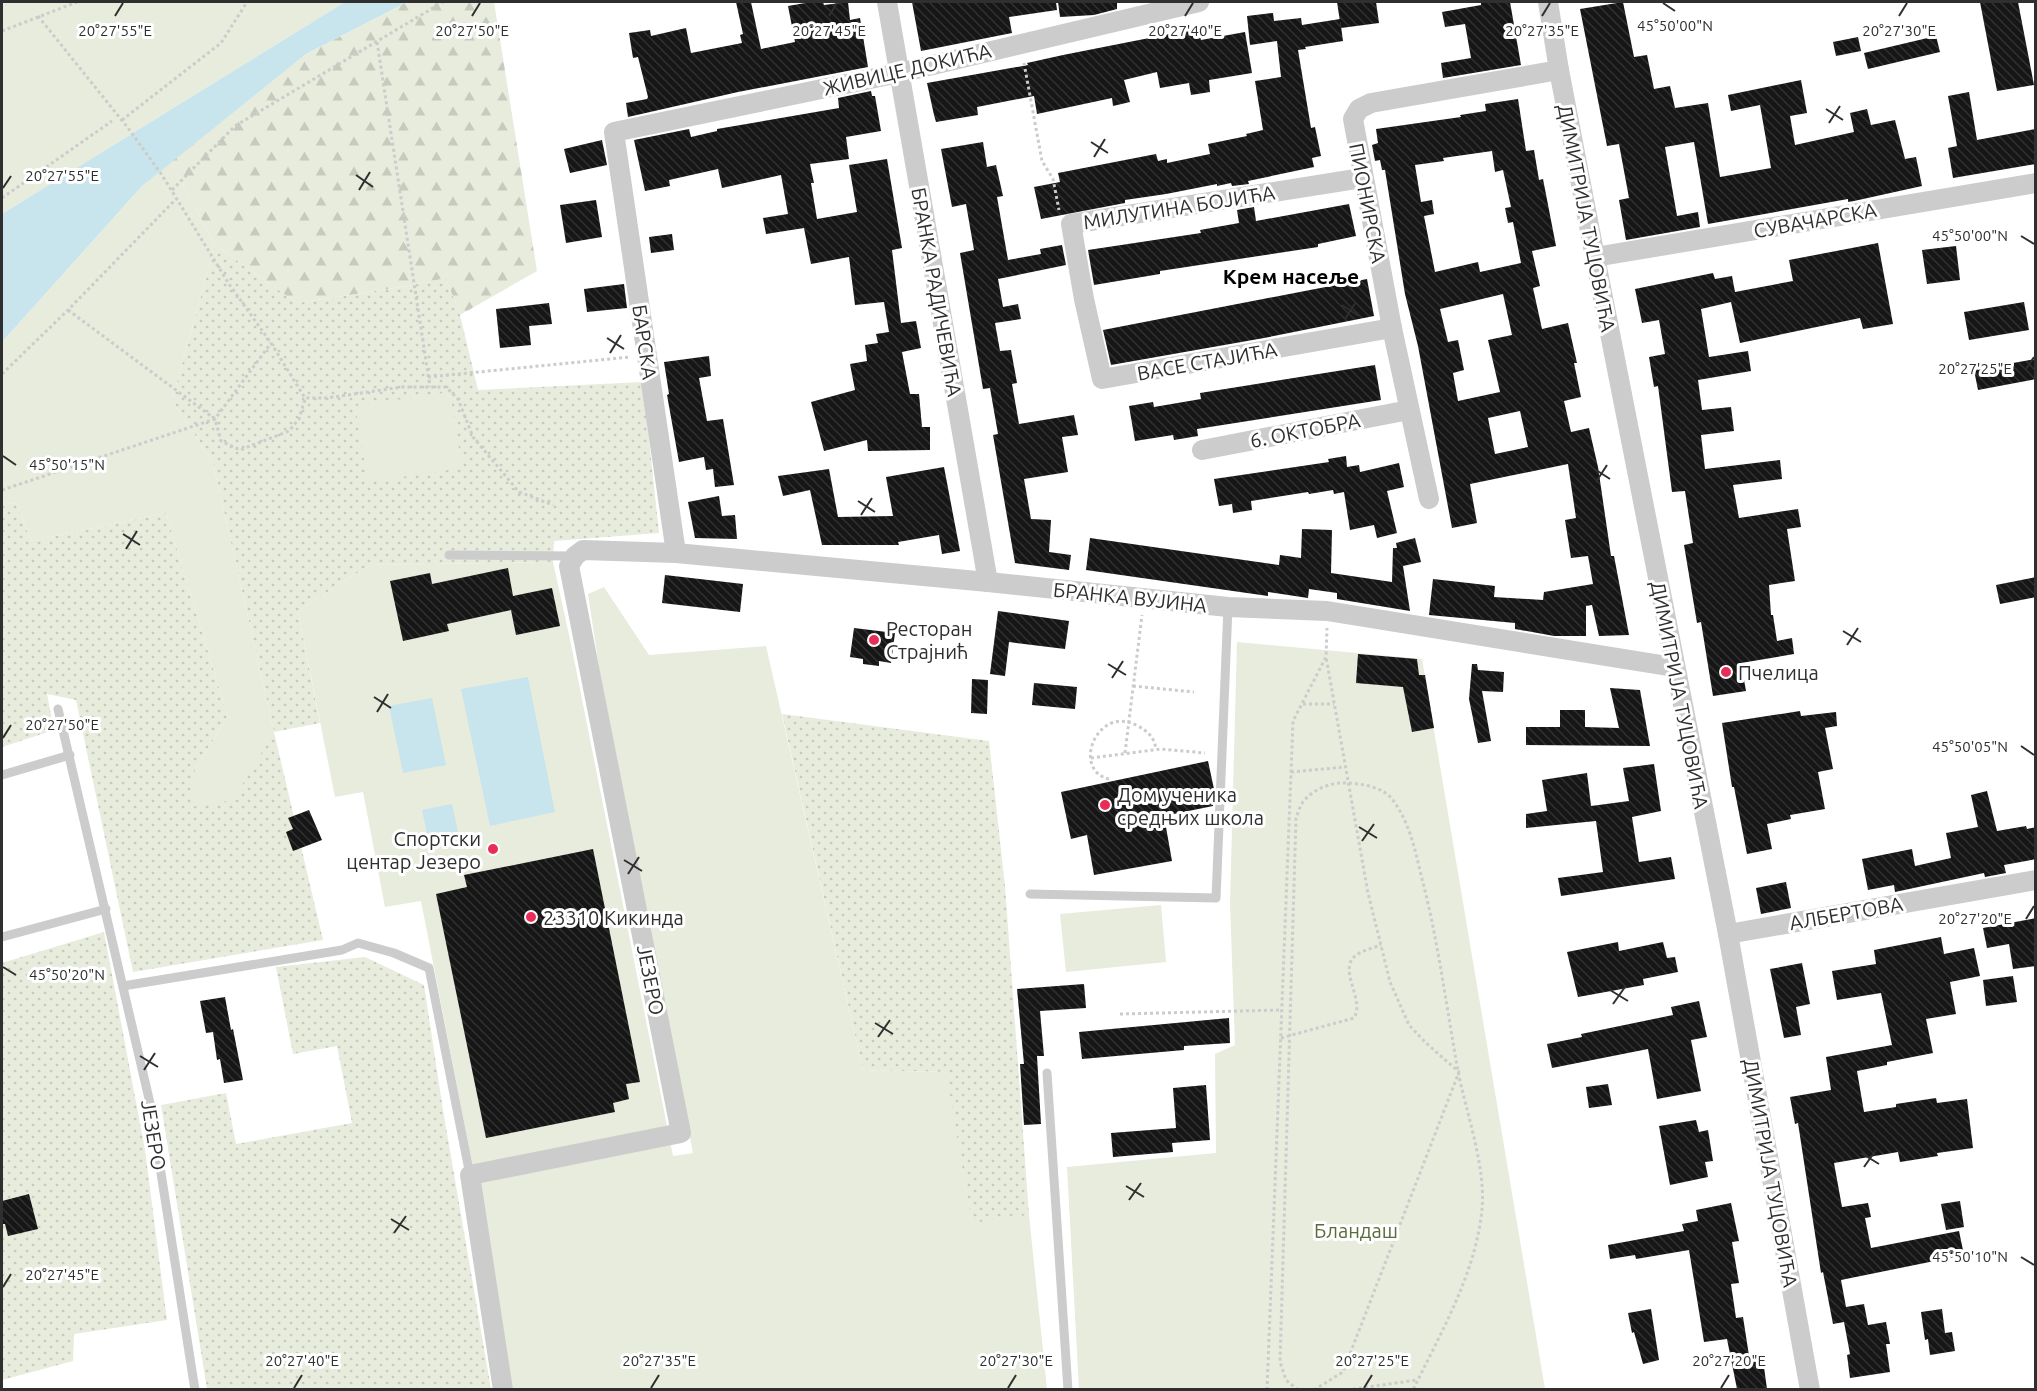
<svg xmlns="http://www.w3.org/2000/svg" width="2037" height="1391" viewBox="0 0 2037 1391" font-family="Ubuntu,sans-serif">
  <style>
    .grass { fill: url(#grass-dots) }
    .forest { fill: url(#forest-firs) }
    .park { fill: #e7ecdc }
    .water { fill: #c8e4ed }
    .building { fill: url(#building-back-hatch); fill-rule: evenodd }
    .lines { fill: none; stroke-linecap: round; stroke-linejoin: round }
    .path { stroke: #ccc; stroke-width: 3; stroke-dasharray: 3 3; stroke-linecap: butt }
    .lane { stroke: #ccc; stroke-width: 9 }
    .street { stroke: #ccc; stroke-width: 20 }
    .ticks { fill: none; stroke: #2f2f2f; stroke-width: 2 }
    .poi-dot { fill: #e92d59; stroke: #fff; stroke-width: 2 }
    .labels { text-anchor: middle; dominant-baseline: central; stroke-width: 6; stroke-linejoin: round; paint-order: stroke }
    .street-label { font-size: 20px; fill: #2f2f2f; stroke: #fff }
    .poi-label { font-size: 20px; fill: #2f2f2f; stroke: #fff; text-anchor: start }
    .park-label { font-size: 20px; fill: #596c3b; stroke: #fff }
    .neighbourhood-label { font-size: 21px; font-weight: bold; fill: #000; stroke: #fff }
    .ticks-label { font-size: 15px; text-anchor: middle; fill: #2f2f2f; stroke: #fff; stroke-width: 6; stroke-linejoin: round; paint-order: stroke }
  </style>
  <defs>
    <pattern id="grass-dots" width="8" height="8" patternUnits="userSpaceOnUse" patternTransform="scale(1.5)"><rect width="8" height="8" fill="#e7ecdc"/><path d="M2 2h.1M6 6h.1" fill="none" stroke="#c6cbbd" stroke-width="1.8" stroke-linecap="round"/></pattern>
    <pattern id="forest-firs" width="22" height="20" patternUnits="userSpaceOnUse" patternTransform="scale(1.5)"><rect width="22" height="20" fill="#e7ecdc"/><path d="M5 1l3.5 6h-7zM16 11l3.5 6h-7z" fill="#c6cbbd"/></pattern>
    <pattern id="building-back-hatch" width="6" height="6" patternUnits="userSpaceOnUse" patternTransform="scale(1.5)"><rect width="6" height="6" fill="#161616"/><path d="M-1 5l2 2M0 0l6 6M5-1l2 2" fill="none" stroke="#303030"/></pattern>
  </defs>
  <rect width="100%" height="100%" fill="#fff"/>
  <g class="grass">
    <path d="M215,245L297,303L408,286L446,278L460,315L478,390L643,382L659,533L554,541L553,562L370,565L298,611L320,723L274,732L323,940L133,972L76,700L47,694L54,730L2,747V502L17,504L31,541L166,513L228,717L195,769L274,732L213,463L172,400Z"/>
    <path d="M782,714L989,741L1005,886L1029,1215L972,1224L945,1072L863,1070Z"/>
    <path d="M104,932L145,1150L167,1320L74,1334L73,1361L2,1380V963Z"/>
    <path d="M365,957L424,985L443,1110L491,1389H207L161,1105L226,1093L236,1144L352,1123L337,1046L293,1054L276,967Z"/>
  </g>
  <path class="forest" d="M407,2H494L537,271L460,315L446,278L408,286L297,303L215,245L171,162L306,54Z"/>
  <g class="park">
    <path d="M2,2H345L2,214Z"/>
    <path d="M171,162L215,245L172,400L213,463L274,732L233,800L190,807L195,769L228,717L166,513L31,541L17,504L2,502V342L142,186Z"/>
    <path d="M450,392L462,468L368,482L355,406Z"/>
    <path d="M553,562L571,644L673,1156L693,1153L599,667L588,594L604,587L649,655L766,646L863,1070L946,1072L972,1223L1029,1215L1047,1389H512L479,1198L421,901L385,907L363,792L335,797L298,611L370,565Z"/>
    <path d="M1237,642L1422,659L1545,1389H1079L1067,1167L1216,1153L1215,1054L1235,1045L1230,903Z"/>
    <path d="M1161,905L1166,962L1066,972L1060,914Z"/>
  </g>
  <g class="water">
    <path d="M345,2H407L306,54L142,186L2,342V214Z"/>
    <path d="M528,677L555,812L490,826L461,689Z"/>
    <path d="M432,698L446,765L403,773L389,706Z"/>
    <path d="M452,804L458,832L428,838L422,810Z"/>
  </g>
  <g class="building">
    <path d="M736,2H751L761,49L795,42L788,6L811,2H823L824,5L848,2L850,20L860,18L868,67L738,92L628,117L626,103L647,99L648,97L638,57L633,58L629,33L650,30L651,36L686,28L691,53L742,43L740,35L743,34Z"/>
    <path d="M912,2H1056L1057,10L1009,17L1012,33L921,51Z"/>
    <path d="M1058,2H1117V9L1094,15L1060,17Z"/>
    <path d="M1337,2H1376L1379,23L1341,28Z"/>
    <path d="M1481,2H1510L1521,65L1443,78L1441,63L1471,58L1465,24L1445,27L1442,12L1481,5Z"/>
    <path d="M1623,2L1634,57L1647,55L1654,89L1670,86L1675,108L1708,103L1720,177L1771,168L1760,105L1731,111L1728,95L1801,80L1807,113L1790,116L1795,145L1854,132L1850,113L1867,109L1871,125L1895,120L1905,159L1916,157L1922,186L1854,201L1848,202V199L1708,224L1694,142L1665,147L1677,216L1698,212L1700,227L1626,240L1619,200L1629,198L1619,144L1607,146L1580,9Z"/>
    <path d="M1980,2H2018L2034,85L1997,91Z"/>
    <path d="M1273,13L1274,21L1301,18L1302,25L1340,19L1343,41L1305,47L1306,49L1298,50L1311,128L1315,127L1321,156L1312,158L1314,167L1248,181L1249,184L1232,186L1231,183L1217,186V184L1166,194L1125,200V203L1041,219L1034,187L1060,182L1058,173L1156,154L1158,161L1167,159V163L1210,154L1208,144L1247,136L1246,134L1263,130L1255,81L1281,77L1277,41L1250,45L1247,16Z"/>
    <path d="M1200,28L1201,40L1245,32L1252,73L1209,80L1210,92L1191,95L1189,83L1160,88L1157,72L1124,80L1130,102L1113,106L1112,98L1037,114L1034,96L977,107L978,115L936,122L934,115L927,83L1028,65L1027,63L1063,55Z"/>
    <path d="M1936,36L1940,52L1868,69L1864,53Z"/>
    <path d="M1858,37L1861,51L1836,56L1833,42Z"/>
    <path d="M871,91L872,96H875L881,131L846,137L849,159L810,164L814,183H811L817,219L857,212L849,165L887,159L902,248L892,250L901,323L916,321L921,348L902,352L910,394H919L922,427H930V450L868,451L867,440L824,451L811,402L855,390L850,364L867,361L865,345L878,343L876,334L889,332L884,302L855,305L849,257L811,264L804,228L766,234L763,218L788,214L781,175L722,188L718,169L669,180L670,186L645,191L634,140L689,129L691,137L717,131V129L839,108L838,98Z"/>
    <path d="M1969,92L1977,140L2036,129V164L1953,178L1948,148L1957,146L1948,96Z"/>
    <path d="M1518,99L1526,151L1534,150L1539,180L1543,179L1556,246L1532,251L1540,286L1533,288L1542,329L1568,323L1577,363H1574L1581,397L1564,401L1571,432L1589,428L1598,467L1611,556H1614L1629,635L1599,636L1592,605L1586,606V636H1554L1515,629V623L1429,615L1433,579L1495,586L1494,597L1543,600L1544,592L1593,584L1588,556L1571,558L1565,520L1576,518L1568,464L1470,484L1477,523L1452,528L1418,346L1405,294L1385,170H1382L1380,160L1375,161L1372,145L1378,143L1376,129L1461,117L1460,115L1486,111L1485,104ZM1492,151L1495,172L1503,170L1511,207L1505,208L1508,223L1513,222L1521,263L1480,272L1478,262L1435,272L1424,216L1434,214L1432,200L1421,202L1415,165L1444,161L1443,158ZM1503,294L1512,335L1488,340L1500,392L1458,401L1453,373L1464,370L1458,340L1448,342L1440,309ZM1520,411L1528,447L1495,454L1488,418Z"/>
    <path d="M602,140L607,165L570,173L564,149Z"/>
    <path d="M983,142L987,167L996,165L1003,196L997,197L1008,260L1041,254L1040,249L1062,245L1066,265L998,279L1003,307L1018,304L1021,319L995,323L1000,351L1011,350L1017,383L1012,384L1019,424L1074,415L1078,435L1062,437L1068,472L1024,479L1031,519L1051,520L1049,552L1071,555L1069,570L1015,563L993,435L998,434L990,388L983,389L960,253L974,250L966,204L952,207L941,149Z"/>
    <path d="M596,200L602,237L566,243L560,205Z"/>
    <path d="M1349,204L1356,236L1318,244V247L1160,271V274L1094,285L1088,250L1201,233L1200,230L1239,223L1237,210L1254,207L1256,221Z"/>
    <path d="M672,234L674,250L651,253L649,237Z"/>
    <path d="M1878,243L1893,324L1863,329L1860,318L1740,343L1731,302L1701,309L1709,357L1748,351L1751,371L1698,380L1702,410L1731,407L1734,431L1701,435L1705,469L1780,460L1782,479L1733,485L1739,518L1798,509L1801,527L1787,529L1795,581L1769,585L1771,615H1773L1777,641L1792,638L1794,654L1741,663L1746,691L1713,696L1701,622L1697,623L1684,545L1693,543L1685,491L1672,492L1658,386L1654,387L1649,357L1665,354L1659,320L1642,323L1635,289L1713,273L1715,279L1732,276L1735,292L1793,281L1789,260Z"/>
    <path d="M1956,246L1960,280L1927,284L1922,250Z"/>
    <path d="M1367,279L1374,316L1264,338L1111,365L1103,330Z"/>
    <path d="M624,284L627,308L587,312L584,289Z"/>
    <path d="M2024,302L2029,330L1969,340L1964,312Z"/>
    <path d="M549,303L552,324L529,326L531,345L500,348L496,309Z"/>
    <path d="M709,356L711,376L699,378L707,421L723,419L734,485L715,487L713,469L706,470L704,457L679,462L667,395L669,394L664,362Z"/>
    <path d="M2036,359V379L1978,390L1974,370Z"/>
    <path d="M1375,365L1381,400L1197,429L1198,436L1174,440L1173,435L1135,441L1129,406L1153,402L1154,407L1201,399L1200,393Z"/>
    <path d="M1346,456L1347,467L1359,465L1360,472L1399,463L1404,487L1387,491L1397,533L1377,538L1374,525L1350,530L1344,492L1334,494L1333,490L1309,494L1308,492L1251,501L1252,510L1233,513L1232,504L1219,506L1214,479L1329,462L1328,459Z"/>
    <path d="M944,467L960,551L942,554L939,535L898,542L899,545H822L810,490L783,496L778,476L829,469L838,517L893,516L886,477Z"/>
    <path d="M719,496L722,516L735,515L737,539L695,538L688,502Z"/>
    <path d="M1302,529L1332,530L1331,573L1392,582L1393,548H1397L1396,543L1415,538L1421,562L1403,566L1410,611L1337,599V593L1309,589L1308,598L1268,592V596L1086,570L1090,538L1279,565L1280,555L1301,558Z"/>
    <path d="M508,568L513,596L552,588L560,626L516,635L511,610L447,624L449,631L403,641L390,581L430,573L432,584Z"/>
    <path d="M665,575L743,584L740,612L662,603Z"/>
    <path d="M2036,577V597L2000,604L1996,585Z"/>
    <path d="M998,611L1069,621L1065,649L1009,642L1005,676L990,674Z"/>
    <path d="M854,628L895,633L891,663L879,661V666L863,664V659L850,657Z"/>
    <path d="M1358,654L1417,659L1419,675H1425L1434,728L1412,732L1403,687L1356,683Z"/>
    <path d="M1472,664H1477L1478,670L1504,672L1503,692L1482,691L1491,741L1478,743L1469,699Z"/>
    <path d="M972,679L988,680L987,714L971,713Z"/>
    <path d="M1034,683L1077,687L1075,709L1032,705Z"/>
    <path d="M1610,688L1640,690L1650,746L1526,745V727H1560V710H1585V727L1619,728Z"/>
    <path d="M1800,711L1801,716L1836,712L1837,726L1825,728L1833,769L1818,772L1825,809L1790,815L1791,819L1767,824L1772,849L1747,854L1734,787H1732L1722,723Z"/>
    <path d="M1208,761L1214,789L1213,806L1164,816L1172,861L1094,875L1087,835L1071,839L1061,792Z"/>
    <path d="M1654,764L1661,811L1632,817L1639,862L1671,857L1675,879L1561,896L1558,878L1603,872L1596,821L1526,828V814L1547,811L1542,780L1587,773L1591,806L1629,801L1623,768Z"/>
    <path d="M1987,791L1997,831L2026,826L2027,829L2036,827V859L2004,865L2006,873L1985,877L1984,873L1895,892L1894,885L1868,890L1862,859L1912,849L1915,866L1951,858L1946,833L1978,827L1971,795Z"/>
    <path d="M309,810L322,840L293,851L286,832L293,829L288,818Z"/>
    <path d="M593,849L640,1082L626,1084L629,1099L613,1103L615,1112L486,1138L436,894L467,887L464,875Z"/>
    <path d="M1786,882L1791,908L1761,914L1756,888Z"/>
    <path d="M2036,918V966L2013,969L2009,944L1987,948L1983,928Z"/>
    <path d="M1941,937L1944,954L1974,948L1980,976L1950,982L1956,1014L1926,1019L1933,1053L1887,1062V1065L1857,1071L1864,1112L1896,1107V1104L1936,1098L1937,1103L1967,1099L1973,1148L1937,1153L1938,1156L1900,1162L1898,1152L1834,1163L1842,1207L1868,1203L1871,1217L1865,1218L1871,1248L1959,1231L1964,1255L1841,1280L1846,1307L1864,1304L1868,1325L1886,1322L1890,1344H1886L1890,1372L1850,1378L1847,1355L1850,1354L1844,1322L1833,1324L1823,1272L1821,1273L1798,1123L1795,1124L1790,1097L1831,1090L1826,1057L1892,1045L1881,993L1837,1000L1832,971L1876,964L1874,950Z"/>
    <path d="M1618,942L1619,951L1663,942L1667,958L1675,957L1678,972L1643,979L1644,985L1578,997L1567,952Z"/>
    <path d="M1802,963L1810,1004L1796,1007L1801,1035L1784,1038L1770,969Z"/>
    <path d="M2013,976L2017,1002L1986,1006L1983,980Z"/>
    <path d="M1084,984L1086,1008L1040,1011L1044,1056H1037L1041,1124L1024,1125L1020,1064H1024L1017,989Z"/>
    <path d="M225,997L231,1030L233,1029L243,1080L224,1083L220,1059L217,1060L213,1032L206,1033L200,1001Z"/>
    <path d="M1699,1001L1707,1037L1691,1040L1701,1091L1657,1099L1648,1049L1552,1068L1547,1044L1582,1037L1581,1034L1673,1015L1671,1007Z"/>
    <path d="M1229,1018L1230,1043L1184,1046V1050L1082,1059L1079,1032Z"/>
    <path d="M1608,1084L1612,1105L1589,1108L1586,1087Z"/>
    <path d="M1206,1085L1210,1140L1172,1143L1173,1152L1113,1157L1111,1133L1176,1128L1173,1088Z"/>
    <path d="M1696,1120L1699,1132L1708,1130L1713,1161L1705,1162L1708,1177L1670,1185L1659,1126Z"/>
    <path d="M29,1194L38,1229L8,1236L5,1224H2V1201Z"/>
    <path d="M1960,1201L1964,1227L1946,1230L1941,1204Z"/>
    <path d="M1731,1203L1739,1241L1732,1242L1739,1283L1731,1284L1736,1318L1743,1317L1750,1362L1763,1360L1767,1389H1737L1727,1339L1704,1342L1689,1250L1636,1259L1635,1255L1610,1259L1608,1245L1684,1231L1682,1224L1698,1221L1696,1210Z"/>
    <path d="M1651,1309L1659,1360L1643,1364L1634,1332L1632,1333L1628,1313Z"/>
    <path d="M1942,1309L1945,1333L1952,1332L1955,1351L1930,1355L1928,1339L1925,1340L1921,1312Z"/>
  </g>
  <g class="lines">
    <g class="path">
      <path d="M38,16L128,128L162,175L229,284L271,343L305,398H327L402,387H446L458,399L473,437L519,492L553,505"/>
      <path d="M2,31L77,2"/>
      <path d="M377,42L430,387"/>
      <path d="M1024,63L1042,161L1053,179L1059,210"/>
      <path d="M122,120L221,43L247,2"/>
      <path d="M172,190L235,126L443,2"/>
      <path d="M2,198L112,121"/>
      <path d="M68,310L215,419L221,441L240,450L289,431L299,419L305,399"/>
      <path d="M2,374L68,310L176,199"/>
      <path d="M428,377L630,357"/>
      <path d="M2,490L215,419L271,343"/>
      <path d="M1133,686L1194,692"/>
      <path d="M1303,704H1334"/>
      <path d="M1125,753L1142,615"/>
      <path d="M1091,758L1161,749L1205,753"/>
      <path d="M1291,772L1345,767"/>
      <path d="M1109,779C1071,770 1097,705 1136,725C1148,731 1154,737 1156,749"/>
      <path d="M1120,1014L1281,1010"/>
      <path d="M1281,1038L1354,1018C1365,1000 1339,972 1354,957C1360,951 1373,948 1381,945"/>
      <path d="M1267,1390L1293,721L1326,657L1327,628"/>
      <path d="M1298,1390L1286,1380L1280,1362L1296,818C1298,813 1300,806 1303,802C1312,790 1329,783 1343,783C1358,783 1382,786 1392,799C1409,821 1415,849 1421,875C1438,939 1446,1005 1458,1071C1466,1112 1486,1167 1482,1209C1476,1273 1441,1332 1413,1390"/>
      <path d="M1314,1390L1343,1372L1459,1072L1425,1042L1409,1025L1390,982L1368,893L1326,657"/>
      <path d="M1347,1390L1417,1380"/>
    </g>
    <g class="lane">
      <path d="M449,555L575,556"/>
      <path d="M58,709L150,1103L195,1390"/>
      <path d="M2,775L70,755"/>
      <path d="M1030,894L1216,898L1228,607"/>
      <path d="M2,937L106,909"/>
      <path d="M123,986L342,950L358,943L394,953L429,968L470,1175"/>
      <path d="M1047,1073L1068,1390"/>
    </g>
    <g class="street">
      <path d="M887,2L988,582"/>
      <path d="M1548,2L1559,70L1595,257L1728,934L1810,1390"/>
      <path d="M1362,178L1071,224L1084,299L1102,379L1392,328"/>
      <path d="M1595,257L2036,183"/>
      <path d="M1202,450L1409,410"/>
      <path d="M1429,499L1392,328L1353,119L1359,109L1371,103L1559,70"/>
      <path d="M676,553L614,132L899,73L1199,2"/>
      <path d="M1728,934L2036,880"/>
      <path d="M503,1390L470,1175L681,1133L569,566L575,556L583,550L676,553L988,582L1228,607L1327,611L1674,667"/>
    </g>
  </g>
  <path class="ticks" d="M1663,3L1675,11M115,16L123,3M472,16L480,3M829,16L837,3M1185,16L1193,3M1542,16L1550,3M1899,16L1907,3M1826,109L1843,120M1829,123L1840,106M1091,142L1108,153M1094,157L1105,139M356,175L373,187M3,188L11,176M359,190L370,172M2021,236L2034,244M1342,305L1359,316M1345,319L1356,302M607,338L624,349M610,353L621,335M2026,369L2034,357M3,456L16,465M1593,468L1610,479M1596,482L1607,465M858,501L875,512M861,515L872,498M123,534L140,545M126,549L137,531M1843,631L1861,642M1847,645L1858,628M1108,664L1126,675M1112,678L1123,661M374,697L391,708M377,712L388,694M3,738L11,725M2021,746L2034,755M1359,827L1377,838M1362,841L1374,824M624,860L642,871M628,874L639,857M2026,919L2034,906M3,967L16,975M1610,990L1628,1001M1613,1004L1625,987M875,1023L893,1034M878,1037L890,1020M140,1056L158,1067M144,1070L155,1053M1861,1153L1879,1164M1864,1167L1876,1150M1126,1186L1144,1197M1129,1200L1141,1183M391,1219L409,1230M394,1233L406,1216M2021,1257L2034,1265M3,1287L11,1274M294,1388L302,1375M651,1388L659,1375M1008,1388L1016,1375M1364,1388L1372,1375M1721,1388L1729,1375"/>
  <g class="poi-dot">
    <circle cx="874" cy="640" r="6"/>
    <circle cx="1726" cy="672" r="6"/>
    <circle cx="1105" cy="805" r="6"/>
    <circle cx="493" cy="849" r="6"/>
    <circle cx="531" cy="917" r="6"/>
  </g>
  <g class="labels">
    <g class="street-label">
      <text transform="translate(907 69) rotate(-13)">ЖИВИЦЕ ДОКИЋА</text>
      <text transform="translate(1368 203) rotate(79)">ПИОНИРСКА</text>
      <text transform="translate(1179 207) rotate(-9)">МИЛУТИНА БОЈИЋА</text>
      <text transform="translate(1587 218) rotate(79)">ДИМИТРИЈА ТУЦОВИЋА</text>
      <text transform="translate(1815 220) rotate(-10)">СУВАЧАРСКА</text>
      <text transform="translate(937 292) rotate(80)">БРАНКА РАДИЧЕВИЋА</text>
      <text transform="translate(645 342) rotate(82)">БАРСКА</text>
      <text transform="translate(1207 361) rotate(-10)">ВАСЕ СТАЈИЋА</text>
      <text transform="translate(1305 430) rotate(-11)">6. ОКТОБРА</text>
      <text transform="translate(1130 597) rotate(6)">БРАНКА ВУЈИНА</text>
      <text transform="translate(1680 695) rotate(79)">ДИМИТРИЈА ТУЦОВИЋА</text>
      <text transform="translate(1846 913) rotate(-10)">АЛБЕРТОВА</text>
      <text transform="translate(651 980) rotate(79)">ЈЕЗЕРО</text>
      <text transform="translate(154 1135) rotate(81)">ЈЕЗЕРО</text>
      <text transform="translate(1771 1173) rotate(80)">ДИМИТРИЈА ТУЦОВИЋА</text>
    </g>
    <g class="poi-label">
      <text x="886" y="628">Ресторан<tspan x="886" dy="23">Страјнић</tspan></text>
      <text x="1738" y="672">Пчелица</text>
      <text x="1117" y="794">Дом ученика<tspan x="1117" dy="23">средњих школа</tspan></text>
      <text x="481" y="838" text-anchor="end">Спортски<tspan x="481" dy="23">центар Језеро</tspan></text>
      <text x="543" y="917">23310 Кикинда</text>
    </g>
    <g class="park-label">
      <text x="1356" y="1230">Бландаш</text>
    </g>
    <g class="neighbourhood-label">
      <text x="1291" y="276">Крем насеље</text>
    </g>
  </g>
  <g class="ticks-label">
    <text x="1675" y="31">45°50'00"N</text>
    <text x="115" y="36">20°27'55"E</text>
    <text x="472" y="36">20°27'50"E</text>
    <text x="829" y="36">20°27'45"E</text>
    <text x="1185" y="36">20°27'40"E</text>
    <text x="1542" y="36">20°27'35"E</text>
    <text x="1899" y="36">20°27'30"E</text>
    <text x="62" y="181">20°27'55"E</text>
    <text x="1970" y="241">45°50'00"N</text>
    <text x="1975" y="374">20°27'25"E</text>
    <text x="67" y="470">45°50'15"N</text>
    <text x="62" y="730">20°27'50"E</text>
    <text x="1970" y="752">45°50'05"N</text>
    <text x="1975" y="924">20°27'20"E</text>
    <text x="67" y="980">45°50'20"N</text>
    <text x="1970" y="1262">45°50'10"N</text>
    <text x="62" y="1280">20°27'45"E</text>
    <text x="302" y="1366">20°27'40"E</text>
    <text x="659" y="1366">20°27'35"E</text>
    <text x="1016" y="1366">20°27'30"E</text>
    <text x="1372" y="1366">20°27'25"E</text>
    <text x="1729" y="1366">20°27'20"E</text>
  </g>
  <rect width="2037" height="1391" fill="none" stroke="#2f2f2f" stroke-width="6"/>
</svg>
